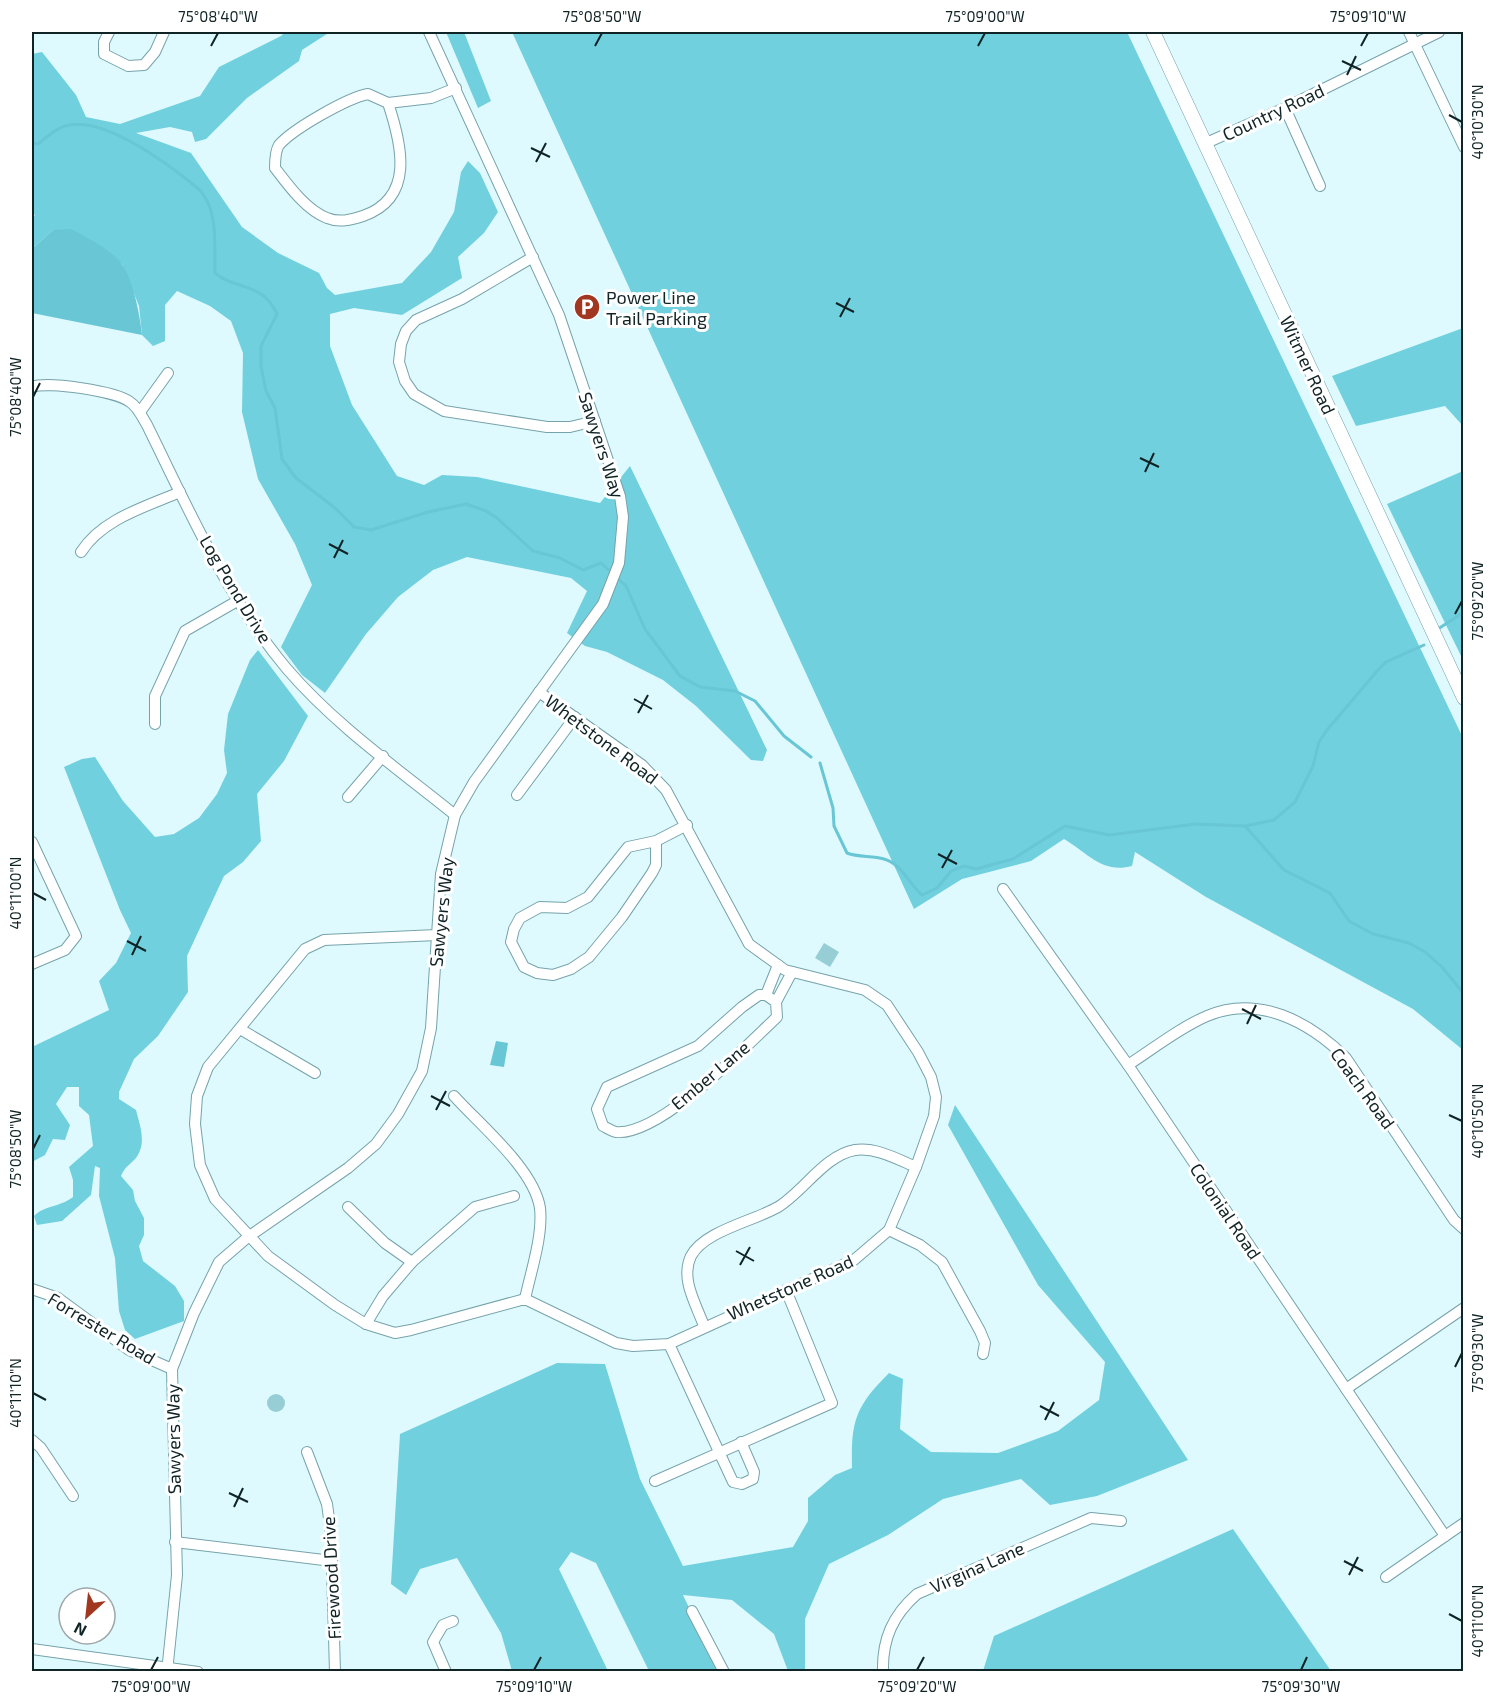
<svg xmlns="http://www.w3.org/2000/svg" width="1495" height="1703" viewBox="0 0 1495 1703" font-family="'Exo 2',sans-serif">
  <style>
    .green { fill: #97ced6 }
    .forest { fill: #71d0de }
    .water { fill: #68c6d5 }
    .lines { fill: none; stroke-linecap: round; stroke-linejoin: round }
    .stream { stroke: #68c6d5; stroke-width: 3 }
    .minor-casing { stroke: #76a3aa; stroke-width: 12 }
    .tertiary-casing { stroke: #76a3aa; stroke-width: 15 }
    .minor { stroke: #fff; stroke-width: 10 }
    .tertiary { stroke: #fff; stroke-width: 14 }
    .ticks { fill: none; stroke: #102325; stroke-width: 2 }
    .labels { text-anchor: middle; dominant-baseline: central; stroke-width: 6; stroke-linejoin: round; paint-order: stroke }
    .street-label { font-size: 18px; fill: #102325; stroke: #fff }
    .poi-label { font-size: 18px; fill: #102325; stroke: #fff; text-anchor: start }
    .neatline { fill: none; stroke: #102325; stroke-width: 2 }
    .ticks-label { font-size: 15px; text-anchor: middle; fill: #102325 }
  </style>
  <rect width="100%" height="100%" fill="#defafe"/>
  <g class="green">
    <path d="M824,943L839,952L830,967L815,958Z"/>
    <circle cx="276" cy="1403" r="9"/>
  </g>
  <g class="forest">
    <path d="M285,32H330L302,50L299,61L247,98L206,139L195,142L192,132L170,127L136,133L191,153L242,227L278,253L319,273L327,288L335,295L402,283L431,252L454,212L461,172L468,161L480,173L498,212L484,233L458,257L462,278L402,315L354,308L330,314V346L352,405L397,476L424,485L442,475L477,477L600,503L630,466L767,750L763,761L751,760L696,706L663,680L607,652L585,646L567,633L587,591L571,578L467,557L433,570L398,597L366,634L325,693L302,675L281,647L312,585L295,544L258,479L242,412L243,353L231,321L210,306L177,291L165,305V341L153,346L142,335L139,306L122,264L53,230L32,249V218L35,215L32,212V54L42,52L76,95L86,117L120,124L200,96L219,67L281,36Z"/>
    <path d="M446,32H464L491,101L478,108Z"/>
    <path d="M512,32H1127L1463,738V1050L1413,1009L1206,897L1135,852L1132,866C1102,874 1088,853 1064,839L1031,861L962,879L914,909Z"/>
    <path d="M1463,328V426L1445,406L1356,426L1332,376Z"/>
    <path d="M1463,471V660L1387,504Z"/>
    <path d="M258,650L308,716L284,761L257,794L261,841L243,862L224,876L187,956L188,992L158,1036L134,1059L119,1092V1099L136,1110C140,1126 147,1143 136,1158C130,1165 125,1166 121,1176L133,1190L135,1201L144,1218V1235L139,1246L143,1261L175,1286L184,1301V1321L135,1339L125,1330L119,1311L115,1258L99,1196L100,1168L95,1166L91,1195L62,1221L37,1225L34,1216C45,1205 58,1208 73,1197V1180L69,1167L93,1146L89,1115L79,1106V1087H67L56,1104L70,1125L65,1140L53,1139L45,1155L32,1162V1047L109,1010L99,981L116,963L131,933L120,910L64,767L82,759L95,757L123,801L155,837L174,834L199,818L217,794L227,773L224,750L228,714L250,660Z"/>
    <path d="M955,1105L1188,1460L1097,1496L1050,1505L1021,1479L943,1499L888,1535L829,1564L805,1619V1671H788L774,1634L732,1600L683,1595L719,1671H649L596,1563L571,1552L559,1569L608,1671H512L501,1633L457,1558L420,1569L406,1595L391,1584L400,1434L557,1363L605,1364L640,1479L683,1566L793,1547L808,1521V1498L835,1475L852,1468C851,1421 855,1407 889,1373L903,1379L900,1429L931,1452L998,1453L1058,1431L1099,1400L1105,1362L1038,1285L948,1125Z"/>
    <path d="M1233,1529L1331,1671H983L994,1636Z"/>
  </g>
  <g class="water">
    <path d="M71,229C88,238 108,248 121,263C133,279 140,315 142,335L32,313V249L53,230Z"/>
    <path d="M496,1041L508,1043L504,1067L490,1065Z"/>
  </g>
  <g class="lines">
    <g class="stream">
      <path d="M32,143L38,144C46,138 56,128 65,126C103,114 171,166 200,190C219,213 214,244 215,273C236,291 262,281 277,314L261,346V366L266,391L275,408L282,459L296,478L335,508L354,527L371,530L428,512L466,504L486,511L497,518L533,551L560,558L583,570L601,563L611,572"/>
      <path d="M616,577L626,586L645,629L680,676L700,687L735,691L755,701L784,736L811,757"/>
      <path d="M1438,629L1464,612"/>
      <path d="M820,763L833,808L834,826L847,853C859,858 872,855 884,859C902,864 909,884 922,895L937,888L951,871L964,866L976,869L1013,859L1065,826L1109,835L1196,824L1245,826L1274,820L1295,802L1313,766L1319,742L1327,730L1378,670L1386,662L1424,645"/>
      <path d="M1245,826L1284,870L1330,893L1349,921L1373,934L1409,943L1425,952L1442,967L1464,994"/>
    </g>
    <defs>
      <g id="minor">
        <path d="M109,32L104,42V54L128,66L144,65L155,52L164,32"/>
        <path d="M1409,32L1464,147"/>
        <path d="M368,94L388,103C402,145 415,198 363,216C351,220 339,223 327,218C306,210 288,185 275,168C275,161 275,151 279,145C293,129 347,98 368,94Z"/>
        <path d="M388,103L431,98L456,88"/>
        <path d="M1285,108L1320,186"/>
        <path d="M1204,144L1285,108L1439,32"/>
        <path d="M533,257L462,299L416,320L406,331L401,344L399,362L405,381L414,394L444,411L547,427H570L595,421"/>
        <path d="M32,387C47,381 116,391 130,402C138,407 142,417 147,425C188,508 227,598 287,669C335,725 398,769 455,815"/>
        <path d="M140,412L168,373"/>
        <path d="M81,552C102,519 145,507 180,492"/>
        <path d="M155,724V696L185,631L239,600"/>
        <path d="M517,795L575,717"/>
        <path d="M348,797L383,756"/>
        <path d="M656,841V865L652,873L622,917L589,957L571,969L553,975L537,973L524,967L511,942L514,929L520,918L540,907L567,908L588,897L628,847L656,841L687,825"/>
        <path d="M32,842L76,936L65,950L32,964"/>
        <path d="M1003,889L1128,1065L1445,1536"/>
        <path d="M437,935L324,940L305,949L208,1067L197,1096L195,1124L200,1165L215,1199L268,1256L335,1305L366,1324L395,1333L411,1330L525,1299L616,1343L633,1346L669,1344L854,1260L889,1230L916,1167L934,1116L936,1097L931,1077L918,1052L887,1005L865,990L785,970L749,944L666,790L642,765L539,692"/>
        <path d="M759,995H766L776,1002L777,1017C745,1047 660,1136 616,1132C612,1131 607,1128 603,1126L597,1109L607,1087L698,1046L742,1007Z"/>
        <path d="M766,995L778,965"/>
        <path d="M776,1002L792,972"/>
        <path d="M240,1029L315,1073"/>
        <path d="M1128,1065C1153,1049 1179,1028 1207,1016C1258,994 1310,1022 1346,1058L1454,1220L1464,1229"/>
        <path d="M454,1096C480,1125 534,1169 540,1208C543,1236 531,1271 525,1299"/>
        <path d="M348,1207L385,1243L412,1262"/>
        <path d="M889,1230L920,1245L942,1262L980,1331L985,1343L983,1354"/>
        <path d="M32,1289L58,1298L129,1350L172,1369"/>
        <path d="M366,1324L383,1296L412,1262L475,1207L514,1196"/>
        <path d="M704,1326C696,1304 680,1279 691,1256C704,1231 754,1221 778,1207C803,1192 825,1155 855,1150C876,1147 897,1159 916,1167"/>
        <path d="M669,1344L733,1482L742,1484L753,1479L754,1472L741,1442"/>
        <path d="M1346,1389L1464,1308"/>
        <path d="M32,1440L41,1448L73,1496"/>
        <path d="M307,1452L327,1504L331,1533L335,1672"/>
        <path d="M655,1481L832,1403L786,1290"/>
        <path d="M175,1542L332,1561"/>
        <path d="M1386,1577L1464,1523"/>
        <path d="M692,1611L724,1672"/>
        <path d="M32,1649L198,1672"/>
        <path d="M167,1672L177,1575L172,1369L194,1313L219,1262L248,1237L348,1168L376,1144L398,1114L422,1071L431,1028L441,874L455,815L474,782L603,604L619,563L623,517L620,496L559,315L429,32"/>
        <path d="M446,1672L433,1642L443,1625L453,1621"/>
        <path d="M883,1672C882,1639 893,1615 917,1594L1091,1518L1121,1521"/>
      </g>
      <path id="tertiary" d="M1153,32L1464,698"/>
    </defs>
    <use href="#minor" class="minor-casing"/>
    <use href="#tertiary" class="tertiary-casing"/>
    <use href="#minor" class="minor"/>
    <use href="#tertiary" class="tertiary"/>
  </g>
  <path class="ticks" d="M211,46L218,33M595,46L602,33M978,46L985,33M1361,46L1368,33M1342,61L1361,70M1347,75L1356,56M1449,115L1462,122M531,148L550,157M536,162L546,143M836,303L854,312M840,317L850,298M33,397L40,383M1140,458L1159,467M1145,472L1154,453M329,544L348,554M334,558L343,540M1455,614L1462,601M634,699L652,709M638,713L648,695M938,854L957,864M942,868L952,850M33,893L46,900M127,941L146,951M132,955L141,936M1242,1009L1261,1019M1247,1024L1256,1005M431,1096L450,1106M436,1110L446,1091M1449,1115L1462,1121M33,1149L40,1135M736,1251L754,1261M740,1265L750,1247M1455,1367L1462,1353M33,1393L46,1400M1040,1406L1059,1416M1045,1420L1054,1402M229,1493L248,1502M234,1507L243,1488M1344,1561L1363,1571M1349,1575L1358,1557M1449,1614L1462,1621M151,1670L158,1657M534,1670L541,1657M917,1670L924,1657M1301,1670L1307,1657"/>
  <defs>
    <symbol id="parking-disc" viewBox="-11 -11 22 22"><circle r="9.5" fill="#a13721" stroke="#fff"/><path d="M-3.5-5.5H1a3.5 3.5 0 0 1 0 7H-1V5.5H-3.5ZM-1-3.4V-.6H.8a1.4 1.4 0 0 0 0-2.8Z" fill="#fff"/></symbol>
  </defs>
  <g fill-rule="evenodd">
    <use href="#parking-disc" x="572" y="292" width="30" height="30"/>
  </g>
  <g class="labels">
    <g class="street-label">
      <text transform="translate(1273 112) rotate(-25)">Country Road</text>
      <text transform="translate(1308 365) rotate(65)">Witmer Road</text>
      <text transform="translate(602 445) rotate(72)">Sawyers Way</text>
      <text transform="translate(236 589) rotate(59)">Log Pond Drive</text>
      <text transform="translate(602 739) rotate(37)">Whetstone Road</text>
      <text transform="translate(441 912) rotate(-84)">Sawyers Way</text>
      <text transform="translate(710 1075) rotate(-40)">Ember Lane</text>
      <text transform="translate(1363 1088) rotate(54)">Coach Road</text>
      <text transform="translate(1226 1211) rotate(56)">Colonial Road</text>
      <text transform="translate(790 1287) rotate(-24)">Whetstone Road</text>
      <text transform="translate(102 1328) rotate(31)">Forrester Road</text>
      <text transform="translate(173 1439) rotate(-91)">Sawyers Way</text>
      <text transform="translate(977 1567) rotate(-24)">Virgina Lane</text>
      <text transform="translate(331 1578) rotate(-93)">Firewood Drive</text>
    </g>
    <g class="poi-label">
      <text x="606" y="297">Power Line<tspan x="606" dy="21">Trail Parking</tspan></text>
    </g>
  </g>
  <rect width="1495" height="1703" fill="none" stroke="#ffffff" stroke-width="66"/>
  <g transform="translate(87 1616) rotate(207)"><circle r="28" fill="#ffffff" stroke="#9fa7a8" stroke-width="1.5"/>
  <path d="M0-4.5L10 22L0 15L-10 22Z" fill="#a13721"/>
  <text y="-9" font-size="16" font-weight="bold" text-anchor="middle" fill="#102325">N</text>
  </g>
  <rect x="33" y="33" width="1429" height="1637" class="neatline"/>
  <g class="ticks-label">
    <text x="218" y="22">75°08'40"W</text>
    <text x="602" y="22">75°08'50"W</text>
    <text x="985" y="22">75°09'00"W</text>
    <text x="1368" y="22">75°09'10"W</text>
    <text transform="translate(1478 122) rotate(-90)" y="5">40°10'30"N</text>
    <text transform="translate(16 397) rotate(-90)" y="5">75°08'40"W</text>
    <text transform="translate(1478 601) rotate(-90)" y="5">75°09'20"W</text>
    <text transform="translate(16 893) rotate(-90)" y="5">40°11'00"N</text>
    <text transform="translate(1478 1121) rotate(-90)" y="5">40°10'50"N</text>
    <text transform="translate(16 1149) rotate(-90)" y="5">75°08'50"W</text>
    <text transform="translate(1478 1353) rotate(-90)" y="5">75°09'30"W</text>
    <text transform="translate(16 1393) rotate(-90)" y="5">40°11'10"N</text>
    <text transform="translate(1478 1621) rotate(-90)" y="5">40°11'00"N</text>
    <text x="151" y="1692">75°09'00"W</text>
    <text x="534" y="1692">75°09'10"W</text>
    <text x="917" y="1692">75°09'20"W</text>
    <text x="1301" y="1692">75°09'30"W</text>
  </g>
</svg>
